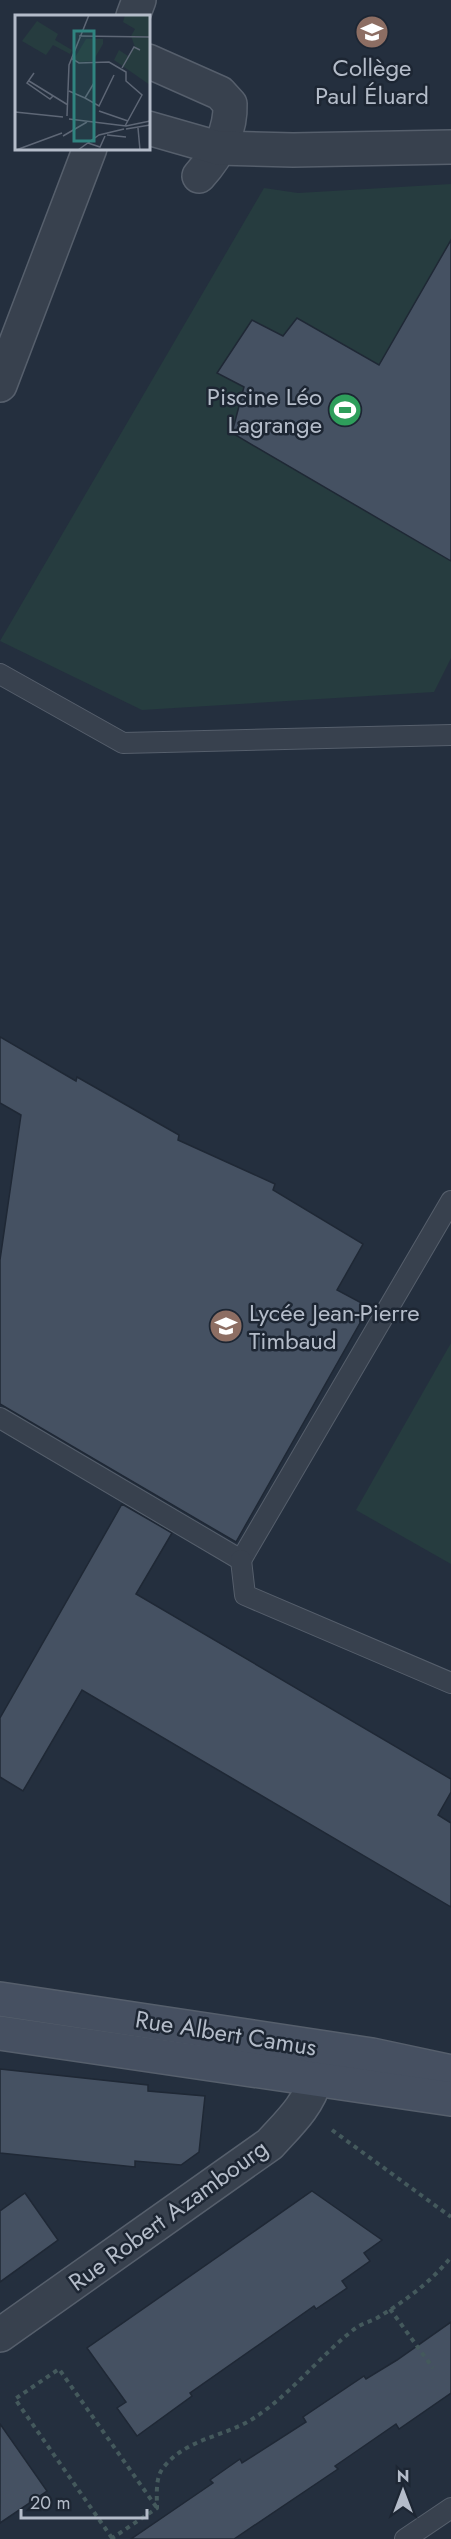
<svg xmlns="http://www.w3.org/2000/svg" width="451" height="2539" viewBox="0 0 451 2539" font-family="Jost,sans-serif">
  <style>
    .green { fill: #263c3f }
    .building { fill: #455162; stroke: #1f2835; stroke-width: 1.5 }
    .lines { fill: none; stroke-linecap: round; stroke-linejoin: round }
    .service-casing { stroke: #565f6c; stroke-width: 22 }
    .minor-casing { stroke: #565f6c; stroke-width: 36 }
    .secondary-casing { stroke: #565f6c; stroke-width: 36 }
    .path { stroke: #44595c; stroke-width: 4; stroke-dasharray: 4.5 4.5; stroke-linecap: butt }
    .service { stroke: #38414e; stroke-width: 20 }
    .minor { stroke: #38414e; stroke-width: 33 }
    .secondary { stroke: #465061; stroke-width: 33 }
    .labels { text-anchor: middle; dominant-baseline: central; stroke-width: 5; stroke-linejoin: round; paint-order: stroke }
    .poi-label { font-size: 24px; fill: #b4bcc9; stroke: #1d2633 }
    .street-label { font-size: 24px; fill: #b4bcc9; stroke: #1d2633 }
    .inset-road { fill: none; stroke: #5e6776; stroke-width: 1.5 }
    .view { fill: #308480; fill-opacity: 0.15; stroke: #308480; stroke-width: 3 }
    .inset-edge { fill: none; stroke: #b4bcc9; stroke-width: 3 }
  </style>
  <rect width="100%" height="100%" fill="#242f3e"/>
  <g class="green">
    <path d="M451,184V658L434,692L142,710L0,641L264,188L298,193Z"/>
    <path d="M451,1343V1564L356,1510Z"/>
  </g>
  <g class="building">
    <path d="M451,240V561L232,433L244,387L217,373L252,320L283,336L297,318L379,365Z"/>
    <path d="M0,1037L76,1081L77,1077L179,1135L178,1140L275,1184L273,1190L363,1244L337,1290L369,1307L236,1542L0,1404V1260L21,1115L0,1103Z"/>
    <path d="M122,1504L172,1533L136,1594L451,1779V1792L438,1815L451,1823V1907L82,1690L23,1791L0,1777V1718Z"/>
    <path d="M0,2069L148,2085V2091L205,2096L199,2152L181,2165L135,2161V2167L0,2153Z"/>
    <path d="M312,2191L382,2240L364,2253L370,2261L342,2281L347,2288L316,2309L314,2306L190,2393L192,2396L137,2436L117,2408L126,2402L87,2348Z"/>
    <path d="M25,2193L58,2240L0,2282V2211Z"/>
    <path d="M451,2322V2393L399,2429L396,2424L335,2466L338,2469L234,2539H131L213,2483L210,2480L240,2459L242,2463L306,2422L303,2417L364,2376L366,2379L397,2360Z"/>
    <path d="M0,2424L47,2491L0,2523Z"/>
  </g>
  <g class="lines">
    <defs>
      <g id="service">
        <path d="M0,674L123,743L451,735"/>
        <path d="M0,1418L241,1560L451,1201"/>
        <path d="M241,1560L245,1595L451,1683"/>
        <path d="M405,2539L451,2508"/>
      </g>
      <g id="minor">
        <path d="M133,16L139,0"/>
        <path d="M148,61L220,93L230,104C231,131 217,156 199,176"/>
        <path d="M148,128L218,148L293,150L451,147"/>
        <path d="M0,385L90,148"/>
        <path d="M0,2335L270,2144C289,2123 308,2106 316,2078"/>
      </g>
      <g id="secondary">
        <path d="M0,1999L372,2055L451,2072"/>
        <path d="M0,2033L451,2099"/>
      </g>
    </defs>
    <use href="#service" class="service-casing"/>
    <use href="#minor" class="minor-casing"/>
    <use href="#secondary" class="secondary-casing"/>
    <g class="path">
      <path d="M332,2130L451,2217"/>
      <path d="M390,2309L433,2368"/>
      <path d="M112,2538L15,2399L59,2369L157,2508"/>
      <path d="M111,2539L157,2508C157,2496 155,2478 163,2468C186,2438 225,2437 254,2418C291,2394 318,2358 353,2330C360,2324 369,2322 377,2318C405,2301 431,2282 451,2257"/>
    </g>
    <use href="#service" class="service"/>
    <use href="#minor" class="minor"/>
    <use href="#secondary" class="secondary"/>
  </g>
  <defs>
    <symbol id="school-disc" viewBox="-11 -11 22 22"><circle r="9.5" fill="#8d6e63" stroke="#1d2633"/><path d="M0-5L7-2L0 1L-7-2ZM-4 1L0 2.5L4 1V4Q0 6-4 4Z" fill="#fff"/></symbol>
    <symbol id="stadium-disc" viewBox="-11 -11 22 22"><circle r="9.5" fill="#2e9e5b" stroke="#1d2633"/><path d="M0-5a6.5 5 0 1 0 0 10a6.5 5 0 1 0 0-10ZM-3.5-1.8h7v3.6h-7Z" fill="#fff"/></symbol>
  </defs>
  <g fill-rule="evenodd">
    <use href="#school-disc" x="353" y="13" width="38" height="38"/>
    <use href="#stadium-disc" x="326" y="391" width="38" height="38"/>
    <use href="#school-disc" x="207" y="1307" width="38" height="38"/>
  </g>
  <g class="labels">
    <g class="poi-label">
      <text x="372" y="67">Collège<tspan x="372" dy="28">Paul Éluard</tspan></text>
      <text x="322" y="396" text-anchor="end">Piscine Léo<tspan x="322" dy="28">Lagrange</tspan></text>
      <text x="249" y="1312" text-anchor="start">Lycée Jean-Pierre<tspan x="249" dy="28">Timbaud</tspan></text>
    </g>
    <g class="street-label">
      <text transform="translate(226 2033) rotate(9)">Rue Albert Camus</text>
      <text transform="translate(168 2215) rotate(-36)">Rue Robert Azambourg</text>
    </g>
  </g>
  <g transform="translate(15 15)">
    <rect width="135" height="135" fill="#242f3e"/>
    <path d="M110,0H135V70L99,45L104,35L113,41L120,32L116,21L120,14L108,7ZM22,6L43,19L40,25L57,35L55,39L38,30L31,40L7,26ZM71,24H88V29L78,46L65,47L59,44Z" fill="#263c3f"/>
    <path class="inset-road" d="M64,21L135,22M56,43L64,48L94,47L111,57V66L127,80L110,111M107,53L119,32L125,35M19,58L12,68L35,84L38,81M14,66L53,90M54,76L70,83L79,68M70,83L84,91L99,60M84,96L113,106M0,97L48,102M52,101L54,50L74,0M54,104L111,111L135,106M123,113L125,135M111,114L135,110M92,120L111,122M48,121L72,107M73,128L85,132L90,121M1,135L47,118M63,135L84,120L109,114"/>
    <path class="view" d="M59,16H79V126H59Z"/>
    <rect width="135" height="135" class="inset-edge"/>
  </g>
  <g transform="translate(403 2491)" stroke="#1d2633" stroke-width="4.5" paint-order="stroke">
  <path d="M0-4.5L10 22L0 15L-10 22Z" fill="#b4bcc9"/>
  <text y="-9" font-size="16" font-weight="bold" text-anchor="middle" fill="#b4bcc9">N</text>
  </g>
  <path d="M21 2509v9h126v-9" fill="none" stroke="#b4bcc9" stroke-width="3"/>
  <text x="30" y="2509" font-size="18" fill="#b4bcc9" stroke="#1d2633" stroke-width="4.5" paint-order="stroke">20 m</text>
</svg>
